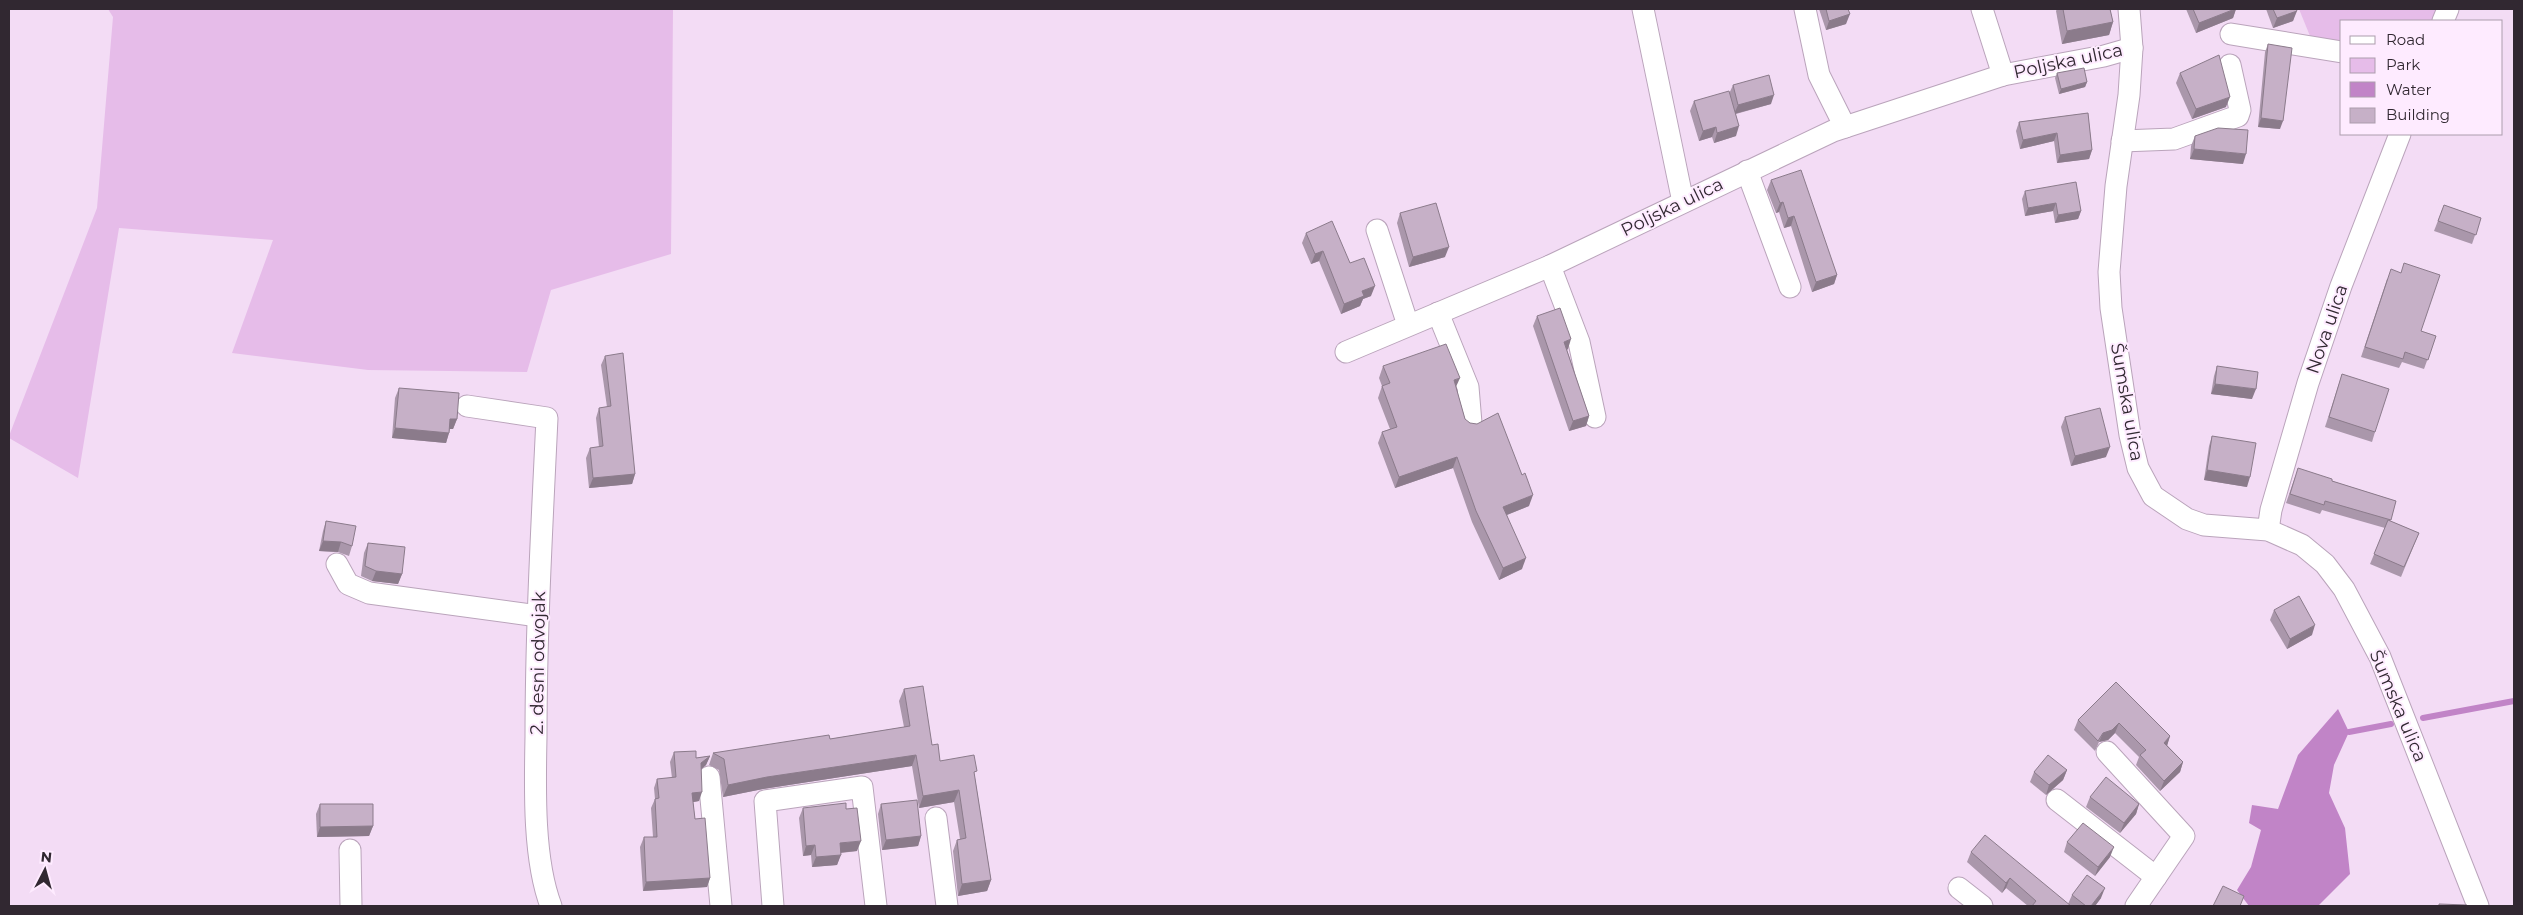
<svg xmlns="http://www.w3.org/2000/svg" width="2523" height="915" viewBox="0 0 2523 915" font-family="Montserrat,sans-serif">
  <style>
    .green { fill: #e6bce9 }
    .water { fill: #c184c7 }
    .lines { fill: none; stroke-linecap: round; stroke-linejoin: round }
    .stream { stroke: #c184c7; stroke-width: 6 }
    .minor-casing { stroke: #baa4bb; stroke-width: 23 }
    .minor { stroke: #fff; stroke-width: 21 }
    .wall { fill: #aa97ab }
    .shaded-wall { fill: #8b7b8b }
    .building { fill: #c6b0c7; stroke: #8b7b8b }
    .labels { text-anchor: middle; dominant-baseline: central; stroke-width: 4; stroke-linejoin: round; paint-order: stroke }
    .street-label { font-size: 18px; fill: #312831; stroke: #feebff }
  </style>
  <rect width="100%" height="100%" fill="#f3dcf5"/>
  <g class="green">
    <path d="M108,9H673L671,254L551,290L527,372L368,370L232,353L273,240L119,228L78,478L9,438V436L97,208L113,17Z"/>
    <path d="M2299,9H2439L2434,21H2342V42L2310,36Z"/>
  </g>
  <path class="water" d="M2338,709L2349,732L2334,765L2329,793L2345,828L2350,874L2318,906H2249L2237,890L2251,867L2261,830L2249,823L2252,805L2278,809L2298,755Z"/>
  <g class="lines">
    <g class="stream">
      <path d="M2423,718L2514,701"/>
      <path d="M2349,732L2391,724"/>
    </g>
    <defs>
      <g id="minor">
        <path d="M1643,9L1683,202"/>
        <path d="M1805,9L1819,75L1845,127"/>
        <path d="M1982,9L2003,75"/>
        <path d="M2129,9L2132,48L2129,95L2116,186L2109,272L2111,308L2130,435L2138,468L2153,496L2187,519L2204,525L2268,530L2302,545L2325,564L2344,589L2380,657L2478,906"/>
        <path d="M2443,21L2448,9"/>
        <path d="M2231,34L2342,52"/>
        <path d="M2122,141L2174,139L2238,116L2240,110L2230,65"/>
        <path d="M1747,171L1790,287"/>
        <path d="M1377,230L1408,325"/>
        <path d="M1550,266L1579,342L1595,417"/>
        <path d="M1438,313L1468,387L1471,423"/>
        <path d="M1346,352L1550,266L1833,131L2003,75L2104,56L2132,48"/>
        <path d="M467,406L547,418C542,524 536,631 536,737C535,787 533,859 551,906"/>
        <path d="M2268,530L2271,510L2308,383L2341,286L2400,134"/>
        <path d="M337,564L348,584L369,593L538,616"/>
        <path d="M2107,752L2184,836L2136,906"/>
        <path d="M709,777L721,906"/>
        <path d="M2057,800L2156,877"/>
        <path d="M936,818L947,906"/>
        <path d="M350,850L351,906"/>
        <path d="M1959,888L1982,906"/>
        <path d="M773,906L765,801L862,787L876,906"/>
      </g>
    </defs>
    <use href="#minor" class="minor-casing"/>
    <use href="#minor" class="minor"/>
  </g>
  <g class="wall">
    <path d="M1819,9H1848L1846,24L1826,30Z"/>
    <path d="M2057,9H2110L2113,22L2109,35L2062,44L2056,11Z"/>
    <path d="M2186,9H2236L2233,18L2196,33Z"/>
    <path d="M2266,9H2296L2293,21L2273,28Z"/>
    <path d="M2268,44L2280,129L2258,127L2265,52Z"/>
    <path d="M2057,73L2087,82L2085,87L2059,94L2055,78Z"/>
    <path d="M2180,73L2226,107L2192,119L2176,83Z"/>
    <path d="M1733,85L1771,104L1736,114V136L1714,143L1712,137L1699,141L1690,111L1694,101L1729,94Z"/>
    <path d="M2088,113L2092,150L2089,159L2057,163L2054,141L2020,149L2016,131L2019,122Z"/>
    <path d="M2195,136L2243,164L2190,159L2191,146Z"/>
    <path d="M1771,180L1837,275L1834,284L1812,292L1791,226L1784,228L1779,212L1776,213L1767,190Z"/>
    <path d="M2025,191L2081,211L2078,219L2055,223L2053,211L2025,216L2022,199Z"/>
    <path d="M2444,205L2481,218L2472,244L2434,231Z"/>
    <path d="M1400,213L1445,257L1409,267L1397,223Z"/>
    <path d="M1306,233L1350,263L1371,296L1363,299L1360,306L1341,314L1319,261L1311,264L1302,243Z"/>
    <path d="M2387,279L2421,331L2436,336L2424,369L2402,362L2399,368L2361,357Z"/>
    <path d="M1537,316L1568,349L1567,350L1589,416L1586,426L1569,431L1533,326Z"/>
    <path d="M605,356L635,474L632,484L589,488L586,458L590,448L599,447L596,418L599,408L607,407L601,365Z"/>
    <path d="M1383,366L1456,387L1465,419L1529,506L1507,515L1522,569L1499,580L1472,522L1453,468L1395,488L1378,443L1382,432L1390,429L1378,398L1382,386L1379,378Z"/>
    <path d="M2217,366L2252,399L2211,394L2214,376Z"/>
    <path d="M2342,374L2375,432L2372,442L2325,427Z"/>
    <path d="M399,388L457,419L453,429H450L446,443L392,438L395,398Z"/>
    <path d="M2065,417L2106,457L2071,466L2061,427Z"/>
    <path d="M2212,436L2247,487L2204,480L2209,446Z"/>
    <path d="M2295,477L2332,481L2396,501L2390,521L2419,533L2401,577L2370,564L2385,528L2322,510L2320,514L2286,503Z"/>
    <path d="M326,521L352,546L349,556L338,552L319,551L323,531Z"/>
    <path d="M368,543L402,574L398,584L372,581L361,576L364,553Z"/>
    <path d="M2274,610L2312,635L2287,649L2270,620Z"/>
    <path d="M2116,682L2170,736L2167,745L2183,762L2180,772L2160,791L2136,765L2139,757L2115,733L2108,740L2099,742L2095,751L2074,730L2078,720Z"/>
    <path d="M904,689L940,761L975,778L991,880L987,891L958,896L953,851L957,840L960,839L954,802L919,808L912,766L763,789L723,797L719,770L709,765L713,753L830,739L904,727L899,701Z"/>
    <path d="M674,752L696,758L710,756L706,765L701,769L699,801L693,802L695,819L710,878L707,887L643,891L640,847L644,837H653L651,808L655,799L654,788L657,779L672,778L670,762Z"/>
    <path d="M2067,770L2063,780L2046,795L2030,782L2034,772Z"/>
    <path d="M2090,797L2139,804L2136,814L2120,833L2086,807Z"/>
    <path d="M320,804L373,826L369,836L317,837L316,814Z"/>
    <path d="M881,804L921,836L918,846L882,850L878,814Z"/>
    <path d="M803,808L857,851L841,853L837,865L812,867L811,855L803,856L799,818Z"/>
    <path d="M2067,842L2110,857L2095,876L2064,852Z"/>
    <path d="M1971,852L2068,904L2072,895L2101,898L2095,906H2028L2006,888L2002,893L1967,862Z"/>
  </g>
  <g class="shaded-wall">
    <path d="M2236,9L2233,18L2196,33L2199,23Z"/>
    <path d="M2297,11L2293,21L2273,28L2277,18Z"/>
    <path d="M1850,14L1846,24L1826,30L1829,21Z"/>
    <path d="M2113,22L2109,35L2062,44L2067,31Z"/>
    <path d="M2087,82L2085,87L2059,94L2061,89Z"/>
    <path d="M1774,95L1771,104L1734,114L1738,105Z"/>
    <path d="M2230,97L2226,107L2192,119L2196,109Z"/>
    <path d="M2261,118L2283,121L2280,129L2258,127Z"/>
    <path d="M1739,126L1736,136L1714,143L1717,133Z"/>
    <path d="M1716,127L1712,137L1699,141L1703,131Z"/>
    <path d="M2057,133L2054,141L2020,149L2023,140Z"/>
    <path d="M2194,149L2246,154L2243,164L2190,159Z"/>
    <path d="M2092,150L2089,159L2057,163L2060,155Z"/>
    <path d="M1783,202L1779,212L1776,213L1780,203Z"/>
    <path d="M2056,203L2053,211L2025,216L2028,208Z"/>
    <path d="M2081,211L2078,219L2055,223L2058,215Z"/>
    <path d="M1794,216L1791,226L1784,228L1788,218Z"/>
    <path d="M1449,247L1445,257L1409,267L1413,257Z"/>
    <path d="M1323,251L1319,261L1311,264L1315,254Z"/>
    <path d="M1837,275L1834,284L1812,292L1816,282Z"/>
    <path d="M1375,286L1371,296L1363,299L1360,306L1341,314L1344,304L1362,291Z"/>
    <path d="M1571,339L1568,349L1561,352L1564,342Z"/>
    <path d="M1460,378L1455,389L1454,380Z"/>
    <path d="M2215,384L2256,389L2252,399L2211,394Z"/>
    <path d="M1589,416L1586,426L1569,431L1573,421Z"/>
    <path d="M450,419H457L453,429H447Z"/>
    <path d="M395,428L449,433L446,443L392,438Z"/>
    <path d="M2110,447L2106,457L2071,466L2075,456Z"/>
    <path d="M1457,457L1453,468L1395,488L1399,477Z"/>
    <path d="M2207,470L2250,477L2247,487L2204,480Z"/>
    <path d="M635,474L632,484L589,488L593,478Z"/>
    <path d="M1533,495L1529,506L1499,518L1503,507Z"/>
    <path d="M323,541L341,542L338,552L319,551Z"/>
    <path d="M1526,558L1522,569L1499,580L1503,568Z"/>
    <path d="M376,571L402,574L398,584L372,581Z"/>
    <path d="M2315,625L2312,635L2287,649L2290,639Z"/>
    <path d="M2119,723L2115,733L2108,740L2099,742L2095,751L2103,733Z"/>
    <path d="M2170,736L2167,746L2164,743Z"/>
    <path d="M916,755L912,766L763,789L723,797L728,785L767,777Z"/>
    <path d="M710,756L706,765L698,772L701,763Z"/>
    <path d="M2183,762L2180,772L2160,791L2164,781Z"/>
    <path d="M2067,770L2063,780L2046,795L2049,785Z"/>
    <path d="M959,790L954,802L919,808L923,796Z"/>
    <path d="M702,792L699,801L688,803L692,793Z"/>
    <path d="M2139,804L2136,814L2120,833L2124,823Z"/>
    <path d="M373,826L369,836L317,837L320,827Z"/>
    <path d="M921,836L918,846L882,850L886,840Z"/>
    <path d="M861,841L857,851L836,853L840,843Z"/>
    <path d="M815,845L811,855L803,856L806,846Z"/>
    <path d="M2114,847L2110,857L2095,876L2098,867Z"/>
    <path d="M841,855L837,865L812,867L816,857Z"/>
    <path d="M710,878L707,887L643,891L646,882Z"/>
    <path d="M2010,878L2006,888L2002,893L2006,883Z"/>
    <path d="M991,880L987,891L958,896L962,884Z"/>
    <path d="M2105,888L2101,898L2095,906H2091Z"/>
  </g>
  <g class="building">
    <path d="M1826,9H1848L1850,14L1829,21Z"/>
    <path d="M2063,9H2110L2113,22L2067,31Z"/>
    <path d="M2193,9H2235L2199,23Z"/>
    <path d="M2273,9H2296L2297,11L2277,18Z"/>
    <path d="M2268,44L2292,48L2283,121L2261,118Z"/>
    <path d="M2219,55L2230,97L2196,109L2180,73Z"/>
    <path d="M2084,68L2087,82L2061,89L2057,73Z"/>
    <path d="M1769,75L1774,95L1738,105L1733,85Z"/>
    <path d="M1729,91L1739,126L1717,133L1716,127L1703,131L1694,101Z"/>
    <path d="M2088,113L2092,150L2060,155L2057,133L2023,140L2019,122Z"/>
    <path d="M2218,128L2248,130L2246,154L2194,149L2195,136Z"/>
    <path d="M1801,170L1837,275L1816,282L1794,216L1788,218L1783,202L1780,203L1771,180Z"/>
    <path d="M2076,182L2081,211L2058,215L2056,203L2028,208L2025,191Z"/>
    <path d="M1436,203L1449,247L1413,257L1400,213Z"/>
    <path d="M2444,205L2481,218L2476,235L2438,221Z"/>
    <path d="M1332,221L1350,263L1364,258L1375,286L1362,291L1364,296L1344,304L1323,251L1315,254L1306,233Z"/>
    <path d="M2404,263L2440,275L2421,331L2436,336L2428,360L2405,352L2403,359L2365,347L2391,269L2401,273Z"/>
    <path d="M1560,308L1571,339L1564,342L1589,416L1573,421L1537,316Z"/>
    <path d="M1446,344L1460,378L1454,380L1465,419L1470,423L1477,424L1498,413L1522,475L1525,473L1533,495L1503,507L1526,558L1503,568L1476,511L1457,457L1399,477L1382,432L1397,427L1382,386L1390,383L1383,366Z"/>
    <path d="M623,353L635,474L593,478L590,448L603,446L599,408L611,406L605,356Z"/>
    <path d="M2217,366L2258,372L2256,389L2215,384Z"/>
    <path d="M2342,374L2389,389L2375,432L2329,417Z"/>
    <path d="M399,388L459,393L457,419H450L449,433L395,428Z"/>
    <path d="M2100,408L2110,447L2075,456L2065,417Z"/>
    <path d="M2212,436L2256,443L2250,477L2207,470Z"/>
    <path d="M2298,468L2332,479V481L2396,501L2391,520L2325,501L2324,505L2290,494Z"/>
    <path d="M2388,520L2419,533L2404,567L2374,554Z"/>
    <path d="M326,521L356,526L352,546L341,542L323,541Z"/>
    <path d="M368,543L405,547L402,574L376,571L365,566Z"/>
    <path d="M2299,596L2315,625L2290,639L2274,610Z"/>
    <path d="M2116,682L2170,736L2164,743L2183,762L2164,781L2140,755L2146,750L2119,723L2112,730L2103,733L2098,741L2078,720Z"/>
    <path d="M923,686L932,745L938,744L940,761L974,755L977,771L974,772L991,880L962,884L957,840L966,838L959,790L923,796L916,755L767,777L728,785L724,759L713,753L829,735L830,739L910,726L904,689Z"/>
    <path d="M696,751V758L710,756L701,763L702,792L692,793L695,819L705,818L710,878L646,882L644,837H657L655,799L659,798L657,779L676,777L674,752Z"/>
    <path d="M2048,755L2067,770L2049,785L2034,772Z"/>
    <path d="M2106,777L2139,804L2124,823L2090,797Z"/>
    <path d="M917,800L921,836L886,840L881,804Z"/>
    <path d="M846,803V809L857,808L861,841L840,843L841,855L816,857L815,845L806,846L803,808Z"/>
    <path d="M320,804H373V826L320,827Z"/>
    <path d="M2083,823L2114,847L2098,867L2067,842Z"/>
    <path d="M1985,835L2071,906H2032L2036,901L2010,878L2006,883L1971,852Z"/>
    <path d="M2087,875L2105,888L2091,906H2086L2072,895Z"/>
    <path d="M2223,886L2244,896L2240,906H2213Z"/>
    <path d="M2439,904L2467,905V906H2439Z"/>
  </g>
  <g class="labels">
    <g class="street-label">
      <text transform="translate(2068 61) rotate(-12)">Poljska ulica</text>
      <text transform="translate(1672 207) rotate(-26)">Poljska ulica</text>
      <text transform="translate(2327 329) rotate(-71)">Nova ulica</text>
      <text transform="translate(2127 402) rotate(80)">Šumska ulica</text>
      <text transform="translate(538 663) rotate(-89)">2. desni odvojak</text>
      <text transform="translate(2398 706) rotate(67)">Šumska ulica</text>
    </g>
  </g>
  <rect width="2523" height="915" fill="none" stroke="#312831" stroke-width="20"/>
  <rect x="2340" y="20" width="162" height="115" fill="#feebff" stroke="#ac9dad"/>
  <rect x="2350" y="36" width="25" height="8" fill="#ffffff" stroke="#ac9dad"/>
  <text x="2386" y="45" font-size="15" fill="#312831">Road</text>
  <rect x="2350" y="58" width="25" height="15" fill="#e6bce9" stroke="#ac9dad"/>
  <text x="2386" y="70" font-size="15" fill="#312831">Park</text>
  <rect x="2350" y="82" width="25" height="15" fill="#c184c7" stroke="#ac9dad"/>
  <text x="2386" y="95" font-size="15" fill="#312831">Water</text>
  <rect x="2350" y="108" width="25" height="15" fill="#c6b0c7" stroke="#ac9dad"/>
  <text x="2386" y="120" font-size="15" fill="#312831">Building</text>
  <g transform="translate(45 870) rotate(6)" stroke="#feebff" stroke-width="4" paint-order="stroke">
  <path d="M0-4L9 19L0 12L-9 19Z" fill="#312831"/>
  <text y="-8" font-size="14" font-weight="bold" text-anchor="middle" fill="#312831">N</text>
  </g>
</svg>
